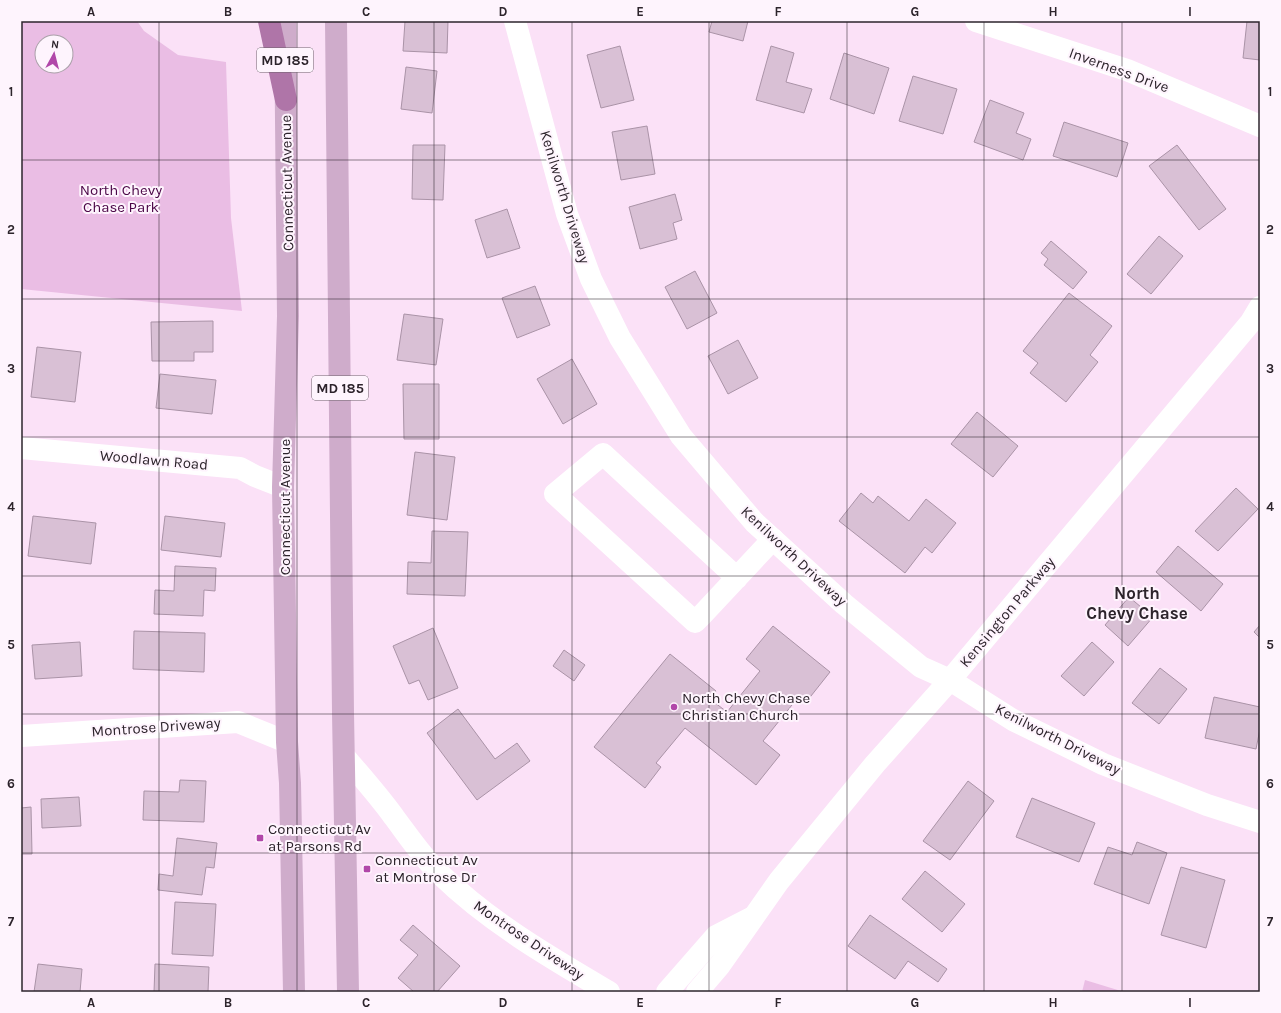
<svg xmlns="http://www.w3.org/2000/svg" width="1281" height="1013" viewBox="0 0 1281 1013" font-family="Karla,sans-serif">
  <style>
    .green { fill: #eabde4; fill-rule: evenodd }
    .building { fill: #d9c0d5; stroke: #aa93a7 }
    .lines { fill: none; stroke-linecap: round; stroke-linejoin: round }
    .minor { stroke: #fff; stroke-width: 22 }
    .major { stroke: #cfaccb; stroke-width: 22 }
    .highway { stroke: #af75a8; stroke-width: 22 }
    .grid { fill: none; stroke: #2d242c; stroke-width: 1; stroke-opacity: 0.55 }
    .poi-dot { fill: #b147a9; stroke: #fef4fd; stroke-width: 1.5 }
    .labels { text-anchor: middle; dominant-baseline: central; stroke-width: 4; stroke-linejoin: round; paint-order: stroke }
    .shield { fill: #fef4fd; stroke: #6c626b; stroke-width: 1 }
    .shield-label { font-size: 14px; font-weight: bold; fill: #2d242c }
    .street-label { font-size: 15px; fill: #2d242c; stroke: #fef4fd }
    .park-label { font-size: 15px; fill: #4b0647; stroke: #fef4fd }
    .poi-label { font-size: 15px; fill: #2d242c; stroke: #fef4fd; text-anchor: start }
    .quarter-label { font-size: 17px; font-weight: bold; fill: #2d242c; stroke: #fef4fd }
    .neatline { fill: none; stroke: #2d242c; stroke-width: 1.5 }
    .grid-label { font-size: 13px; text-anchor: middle; font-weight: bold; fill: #2d242c }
  </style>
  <rect width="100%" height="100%" fill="#fbe1f7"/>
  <g class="green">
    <path d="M21,21H137L144,31L178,55L226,62L231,218L242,311L21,289ZM42,42H66V66H42Z"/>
    <path d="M1085,980L1121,991L1120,992H1082Z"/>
  </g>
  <g class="building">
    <path d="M405,21H448L447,53L403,51Z"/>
    <path d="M712,21H748L743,41L709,32Z"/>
    <path d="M1247,21H1260V60L1243,58Z"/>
    <path d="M620,46L634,100L601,108L587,55Z"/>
    <path d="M771,46L794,53L786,82L812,89L804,113L756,100Z"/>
    <path d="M844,53L889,68L874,114L830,99Z"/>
    <path d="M406,67L437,71L432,113L401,109Z"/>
    <path d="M913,76L957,89L943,134L899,121Z"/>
    <path d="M990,100L1024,113L1016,133L1031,139L1023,160L974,142Z"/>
    <path d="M1064,122L1128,143L1117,177L1053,156Z"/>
    <path d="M647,126L655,174L621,180L612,132Z"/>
    <path d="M413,145H445L443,200L412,199Z"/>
    <path d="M1177,145L1226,209L1199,230L1149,166Z"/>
    <path d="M675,194L682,220L673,223L677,239L640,249L629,207Z"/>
    <path d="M507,209L520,248L487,258L475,220Z"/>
    <path d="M1159,236L1183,256L1151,294L1127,274Z"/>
    <path d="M1051,241L1087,272L1073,289L1044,265L1048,259L1041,253Z"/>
    <path d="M695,271L717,313L687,329L665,287Z"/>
    <path d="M535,286L550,325L517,338L502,298Z"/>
    <path d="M1069,293L1112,326L1090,355L1098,362L1066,402L1030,373L1038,363L1023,351Z"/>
    <path d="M404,314L443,319L436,365L397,360Z"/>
    <path d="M213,321V352H194V361H152L151,322Z"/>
    <path d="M738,340L758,378L728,394L708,356Z"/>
    <path d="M37,347L81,352L75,402L31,397Z"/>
    <path d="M572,359L597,404L563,424L537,379Z"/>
    <path d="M160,374L216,380L212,414L156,408Z"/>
    <path d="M403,384H439V439H404Z"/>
    <path d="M977,412L1018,446L993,477L951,444Z"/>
    <path d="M415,452L455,457L447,520L407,515Z"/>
    <path d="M1236,488L1258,509L1218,551L1195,531Z"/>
    <path d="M861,493L873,503L878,496L909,521L926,499L956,523L932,553L925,547L905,573L839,521Z"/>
    <path d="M33,516L96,523L91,564L28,556Z"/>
    <path d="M165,516L225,523L221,557L161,550Z"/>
    <path d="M432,531L468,532L465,596L407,594L408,562L431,563Z"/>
    <path d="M1178,546L1223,584L1201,611L1156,572Z"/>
    <path d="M175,566L216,568L215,591L204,590L203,616L154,614L155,590L174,591Z"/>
    <path d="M1129,597L1153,617L1128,646L1105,625Z"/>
    <path d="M1260,625V638L1254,632Z"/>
    <path d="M773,626L830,672L807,701L800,695L763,741L780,755L756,785L685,728L656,763L661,767L645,788L594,747L670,654L716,691L710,699L727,712L760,671L746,659Z"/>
    <path d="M433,628L458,688L428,700L419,680L409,684L393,646Z"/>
    <path d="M134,631L205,633L204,672L133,669Z"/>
    <path d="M80,642L82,676L35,679L32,645Z"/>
    <path d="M1092,642L1114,662L1084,696L1061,676Z"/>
    <path d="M564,650L585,665L574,681L553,666Z"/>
    <path d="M1160,668L1187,689L1159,724L1132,703Z"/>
    <path d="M1214,697L1260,707V729L1256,749L1205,738Z"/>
    <path d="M458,709L495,759L517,743L530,761L477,800L427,733Z"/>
    <path d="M180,780L206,781L204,822L143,820L144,791L179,792Z"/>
    <path d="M968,781L994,801L950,860L923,841Z"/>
    <path d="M79,797L81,826L42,828L41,799Z"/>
    <path d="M1032,798L1095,823L1079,862L1016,837Z"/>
    <path d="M31,807L32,854H21V808Z"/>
    <path d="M177,838L217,843L214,868L206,867L202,895L158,890L159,874L173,876Z"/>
    <path d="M1137,842L1167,853L1149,904L1094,884L1108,847L1132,855Z"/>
    <path d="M1181,867L1225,880L1206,948L1161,935Z"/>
    <path d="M925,871L965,904L942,932L902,899Z"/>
    <path d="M175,902L216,904L213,956L172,954Z"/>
    <path d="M870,915L947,969L938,982L908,961L895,979L848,946Z"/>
    <path d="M413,925L460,966L437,992H414L398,978L418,955L400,940Z"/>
    <path d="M38,964L82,969L80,992H34Z"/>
    <path d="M155,964L209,967L208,992H154Z"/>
  </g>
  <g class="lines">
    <g class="minor">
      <path d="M515,21L567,214L591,279L620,338L681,436L754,522L844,604L921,667L950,680L1013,720L1103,764L1207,805L1260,822"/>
      <path d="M976,21L1127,70L1260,126"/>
      <path d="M21,448L240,468L255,476L283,487"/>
      <path d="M737,578L603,454L555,494L695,622L701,616L773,539"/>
      <path d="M21,736L238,722L287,742"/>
      <path d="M344,756C361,776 379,796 394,817C409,837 422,857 440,874C489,922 551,958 609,992"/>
      <path d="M667,992L716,936L751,918"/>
      <path d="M697,992L720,965L779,881L875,764L950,680L1251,322L1260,307"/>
    </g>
    <g class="major">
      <path d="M285,21L288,316L283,487L287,742L290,783L294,992"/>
      <path d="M336,21L343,713L348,992"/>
    </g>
    <path class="highway" d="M269,21L286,100"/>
  </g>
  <path class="grid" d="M159,21V992M297,21V992M434,21V992M572,21V992M709,21V992M847,21V992M984,21V992M1122,21V992M21,160H1260M21,299H1260M21,437H1260M21,576H1260M21,714H1260M21,853H1260"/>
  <g class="poi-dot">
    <circle cx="674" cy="707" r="4"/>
    <rect x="256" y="834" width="8" height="8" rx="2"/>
    <rect x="363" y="865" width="8" height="8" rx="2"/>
  </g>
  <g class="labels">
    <g class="shield">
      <rect x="257" y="48" width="56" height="24" rx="3"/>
      <rect x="312" y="376" width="56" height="24" rx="3"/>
    </g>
    <g class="shield-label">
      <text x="285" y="60">MD 185</text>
      <text x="340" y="388">MD 185</text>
    </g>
    <g class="street-label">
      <text transform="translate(1119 70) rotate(20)">Inverness Drive</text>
      <text transform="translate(287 183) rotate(-91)">Connecticut Avenue</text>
      <text transform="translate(565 197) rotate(73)">Kenilworth Driveway</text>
      <text transform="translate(154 460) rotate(5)">Woodlawn Road</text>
      <text transform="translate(285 507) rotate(-90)">Connecticut Avenue</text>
      <text transform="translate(794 556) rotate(43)">Kenilworth Driveway</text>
      <text transform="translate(1007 612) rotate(-50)">Kensington Parkway</text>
      <text transform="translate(156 727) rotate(-4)">Montrose Driveway</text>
      <text transform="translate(1058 739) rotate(27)">Kenilworth Driveway</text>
      <text transform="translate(529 940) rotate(34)">Montrose Driveway</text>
    </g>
    <g class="park-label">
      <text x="121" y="190">North Chevy<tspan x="121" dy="17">Chase Park</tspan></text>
    </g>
    <g class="poi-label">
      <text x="682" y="698">North Chevy Chase<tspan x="682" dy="17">Christian Church</tspan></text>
      <text x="268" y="829">Connecticut Av<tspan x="268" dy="17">at Parsons Rd</tspan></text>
      <text x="375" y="860">Connecticut Av<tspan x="375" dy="17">at Montrose Dr</tspan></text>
    </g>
    <g class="quarter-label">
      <text x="1137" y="593">North<tspan x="1137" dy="20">Chevy Chase</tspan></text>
    </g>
  </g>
  <rect width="1281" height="1013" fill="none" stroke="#fef4fd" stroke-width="44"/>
  <g transform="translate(54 54) rotate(7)"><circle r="19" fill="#fef4fd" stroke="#aaa1a9"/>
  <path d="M0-3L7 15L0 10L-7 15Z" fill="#b147a9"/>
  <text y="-6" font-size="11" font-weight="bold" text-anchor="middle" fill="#2d242c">N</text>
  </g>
  <rect x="22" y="22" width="1237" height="969" class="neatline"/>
  <g class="grid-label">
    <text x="91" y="16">A</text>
    <text x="228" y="16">B</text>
    <text x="366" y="16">C</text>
    <text x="503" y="16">D</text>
    <text x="640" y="16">E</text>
    <text x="778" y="16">F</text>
    <text x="915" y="16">G</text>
    <text x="1053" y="16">H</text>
    <text x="1190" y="16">I</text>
    <text x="11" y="96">1</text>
    <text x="1270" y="96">1</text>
    <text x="11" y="234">2</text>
    <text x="1270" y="234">2</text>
    <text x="11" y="373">3</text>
    <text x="1270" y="373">3</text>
    <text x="11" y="511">4</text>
    <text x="1270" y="511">4</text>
    <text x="11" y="649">5</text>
    <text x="1270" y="649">5</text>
    <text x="11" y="788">6</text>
    <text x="1270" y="788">6</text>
    <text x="11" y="926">7</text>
    <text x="1270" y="926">7</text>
    <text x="91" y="1007">A</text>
    <text x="228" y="1007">B</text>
    <text x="366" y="1007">C</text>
    <text x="503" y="1007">D</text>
    <text x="640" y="1007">E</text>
    <text x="778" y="1007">F</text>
    <text x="915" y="1007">G</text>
    <text x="1053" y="1007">H</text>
    <text x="1190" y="1007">I</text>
  </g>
</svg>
